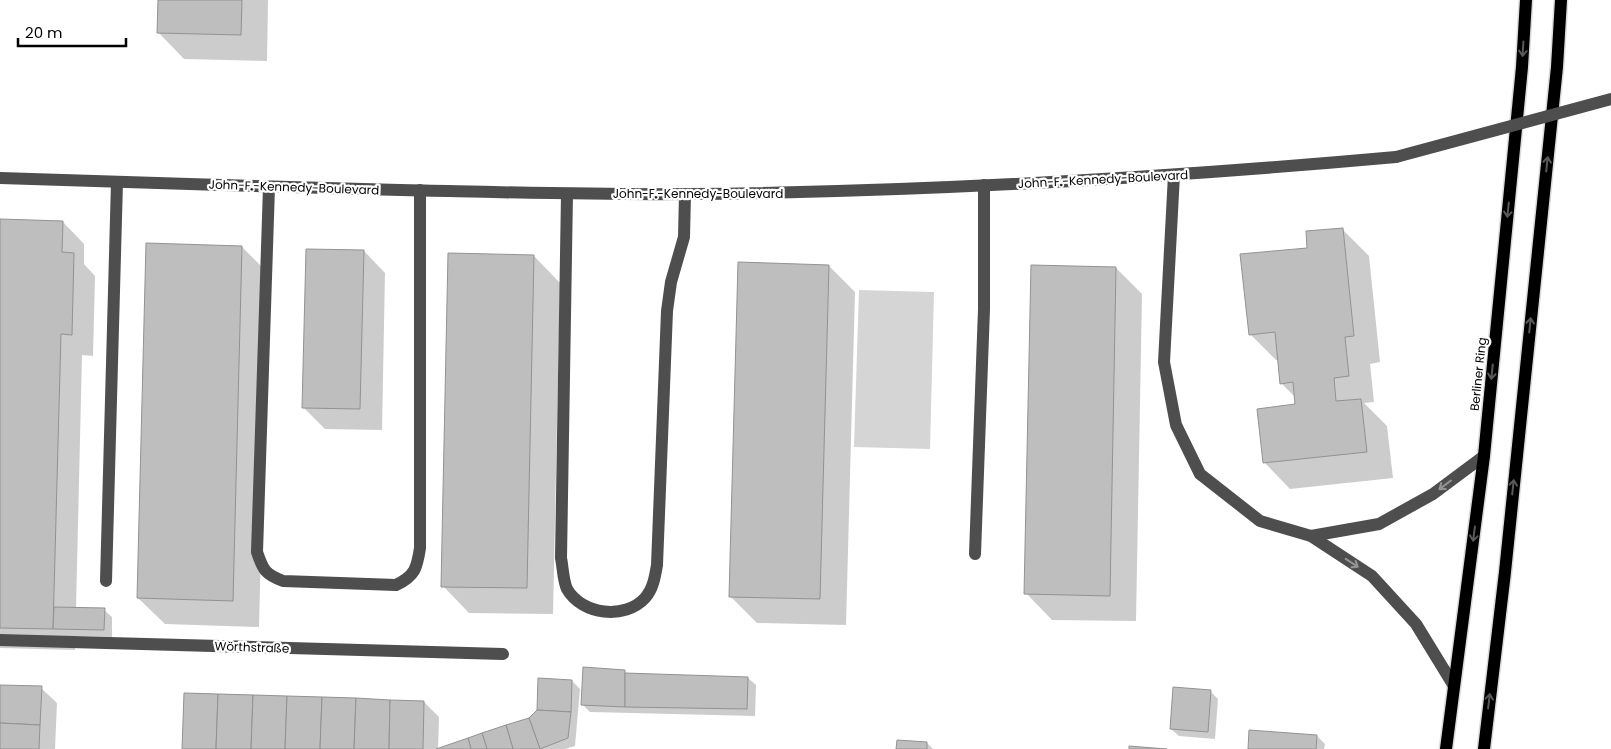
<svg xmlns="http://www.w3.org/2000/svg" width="1611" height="749" viewBox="0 0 1611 749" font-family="Poppins,sans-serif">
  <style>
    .green { fill: #d5d5d5 }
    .shadow { fill: #0003 }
    .building { fill: #bebebe; stroke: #929292 }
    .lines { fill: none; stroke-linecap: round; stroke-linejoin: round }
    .major-casing { stroke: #dbdbdb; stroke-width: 15 }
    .minor { stroke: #4e4e4e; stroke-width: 12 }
    .major { stroke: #000; stroke-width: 12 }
    .minor-bridge { stroke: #4e4e4e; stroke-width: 12 }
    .oneway { stroke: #595959 }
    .oneway2 { stroke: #959595 }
    .labels { text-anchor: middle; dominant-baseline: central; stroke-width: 4.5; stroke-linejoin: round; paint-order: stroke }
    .street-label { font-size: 12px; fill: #000; stroke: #fff }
  </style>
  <rect width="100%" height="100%" fill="#fff"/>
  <path class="green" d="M859,290L934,292L930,449L854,447Z"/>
  <g class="shadow">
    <path d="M159,0H268L267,61L184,59L158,32Z"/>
    <path d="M0,221L63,222L84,244V264L95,276L93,356L82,355L76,609L104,610L112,617V637L75,636V650L0,648Z"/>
    <path d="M1342,229L1369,256L1380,362L1370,364L1374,402L1364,403L1387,426L1393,478L1290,489L1264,462L1296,405L1295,397L1282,384L1279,360H1276L1250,334L1309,249Z"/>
    <path d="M242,247L268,273L259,627L165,624L138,598Z"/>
    <path d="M364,251L385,273L382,430L325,429L304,408Z"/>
    <path d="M534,256L560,283L553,614L469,613L443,586Z"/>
    <path d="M829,266L855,292L846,625L757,623L730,596Z"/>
    <path d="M1116,268L1142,294L1136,621L1052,620L1026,593Z"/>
    <path d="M624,671L627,674L748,678L756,685L755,716L590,712L583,705Z"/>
    <path d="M572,681L580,689L575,746L565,749H440L530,719Z"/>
    <path d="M0,686L41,688L57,703L55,749H0Z"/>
    <path d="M1210,691L1218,699L1215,739L1179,736L1171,729Z"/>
    <path d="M424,702L439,717L438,749H183Z"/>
    <path d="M1250,732L1317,736L1325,744L1324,749H1249Z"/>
    <path d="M927,743L933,749H898Z"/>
  </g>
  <g class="building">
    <path d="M158,0H242L241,35L157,33Z"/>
    <path d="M0,219L63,221L62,252L74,253L72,335L61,334L53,629L0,628Z"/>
    <path d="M1343,228L1354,336L1345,337L1349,376L1334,378L1336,401L1361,399L1367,452L1263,463L1257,409L1295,404L1293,382L1280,384L1275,332L1249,335L1240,254L1307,248L1306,231Z"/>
    <path d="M146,243L242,246L233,601L137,598Z"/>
    <path d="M306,249L364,250L360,409L302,408Z"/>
    <path d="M448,253L534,255L527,588L441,587Z"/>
    <path d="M738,262L829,265L820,599L729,597Z"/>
    <path d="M1031,265L1116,267L1110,596L1024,594Z"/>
    <path d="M54,607L105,608L104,630L53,629Z"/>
    <path d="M583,667L625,670V707L581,705Z"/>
    <path d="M625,673L748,677L747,709L625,707Z"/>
    <path d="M538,678L572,680L571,712L537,710Z"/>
    <path d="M0,685L42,686L40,725L0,723Z"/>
    <path d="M1173,687L1211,690L1208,732L1170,729Z"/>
    <path d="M184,693L218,694L216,749H182Z"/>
    <path d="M218,694L253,695L251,749H216Z"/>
    <path d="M253,695L287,696L285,749H251Z"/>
    <path d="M287,696L322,697L320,749H285Z"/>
    <path d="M322,697L356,698L354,749H320Z"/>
    <path d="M356,698L390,700L389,749H354Z"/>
    <path d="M390,700L424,701L423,749H389Z"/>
    <path d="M537,710L571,712L568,738L540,749L529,718Z"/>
    <path d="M529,718L540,749H513L506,725Z"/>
    <path d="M0,723L40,725L39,749H0Z"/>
    <path d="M506,725L513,749H487L482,733Z"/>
    <path d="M1249,730L1317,735L1316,749H1248Z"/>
    <path d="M482,733L487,749H471L468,738Z"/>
    <path d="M468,738L471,749H436Z"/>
    <path d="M897,740L927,742V749H896Z"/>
    <path d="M1129,746L1167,749H1129Z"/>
  </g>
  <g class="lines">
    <defs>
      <g id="major">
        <path d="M1446,749L1484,456L1522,67L1526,0"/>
        <path d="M1484,749L1505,572L1557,67L1561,0"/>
      </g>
    </defs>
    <use href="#major" class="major-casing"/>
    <g class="minor">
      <path d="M1174,175L1164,362L1176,425L1200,474L1260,521L1311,536L1372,576L1416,624L1454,686"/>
      <path d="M0,178C133,183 267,186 400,190C496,192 592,195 688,194C924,192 1161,178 1396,157"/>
      <path d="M269,187L257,552C263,570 265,574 283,581L396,585C415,576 417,568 420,548V190"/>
      <path d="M567,194L561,558C563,568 563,580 567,589C582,615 625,620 645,598C653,589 655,577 657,565L667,311L671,282L684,237L685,194"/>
      <path d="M1311,536L1379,524L1433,494L1484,456"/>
      <path d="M975,554L984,309V185"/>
      <path d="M106,581L117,182"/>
      <path d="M0,640L503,654"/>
    </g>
    <use href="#major" class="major"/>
    <path class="minor-bridge" d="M1396,157L1611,99"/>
  </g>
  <defs><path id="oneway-shaft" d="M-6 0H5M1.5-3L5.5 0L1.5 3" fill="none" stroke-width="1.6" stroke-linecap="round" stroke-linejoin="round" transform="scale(1.25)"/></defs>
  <g class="oneway">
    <use href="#oneway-shaft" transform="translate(1523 49) rotate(93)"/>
    <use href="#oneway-shaft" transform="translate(1547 164) rotate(-84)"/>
    <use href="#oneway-shaft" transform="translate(1508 210) rotate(96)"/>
    <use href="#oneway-shaft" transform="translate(1530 325) rotate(-84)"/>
    <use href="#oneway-shaft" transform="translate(1492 372) rotate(96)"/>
    <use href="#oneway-shaft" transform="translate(1513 487) rotate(-84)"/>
    <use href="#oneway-shaft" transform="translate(1474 534) rotate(97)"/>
    <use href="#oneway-shaft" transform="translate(1489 701) rotate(-83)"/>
  </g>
  <g class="oneway2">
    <use href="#oneway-shaft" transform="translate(1445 485) rotate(143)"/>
    <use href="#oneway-shaft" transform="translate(1352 563) rotate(33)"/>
  </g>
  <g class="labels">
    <g class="street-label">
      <text transform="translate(1103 179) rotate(-3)">John-F.-Kennedy-Boulevard</text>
      <text transform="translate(294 187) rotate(2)">John-F.-Kennedy-Boulevard</text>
      <text x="698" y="193">John-F.-Kennedy-Boulevard</text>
      <text transform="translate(1478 374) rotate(-84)">Berliner Ring</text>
      <text transform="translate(252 647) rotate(2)">Wörthstraße</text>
    </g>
  </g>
  <path d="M18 38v8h108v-8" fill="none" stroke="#000000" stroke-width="2.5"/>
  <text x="25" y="38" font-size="15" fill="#000000" stroke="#ffffff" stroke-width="4" paint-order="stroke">20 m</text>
</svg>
